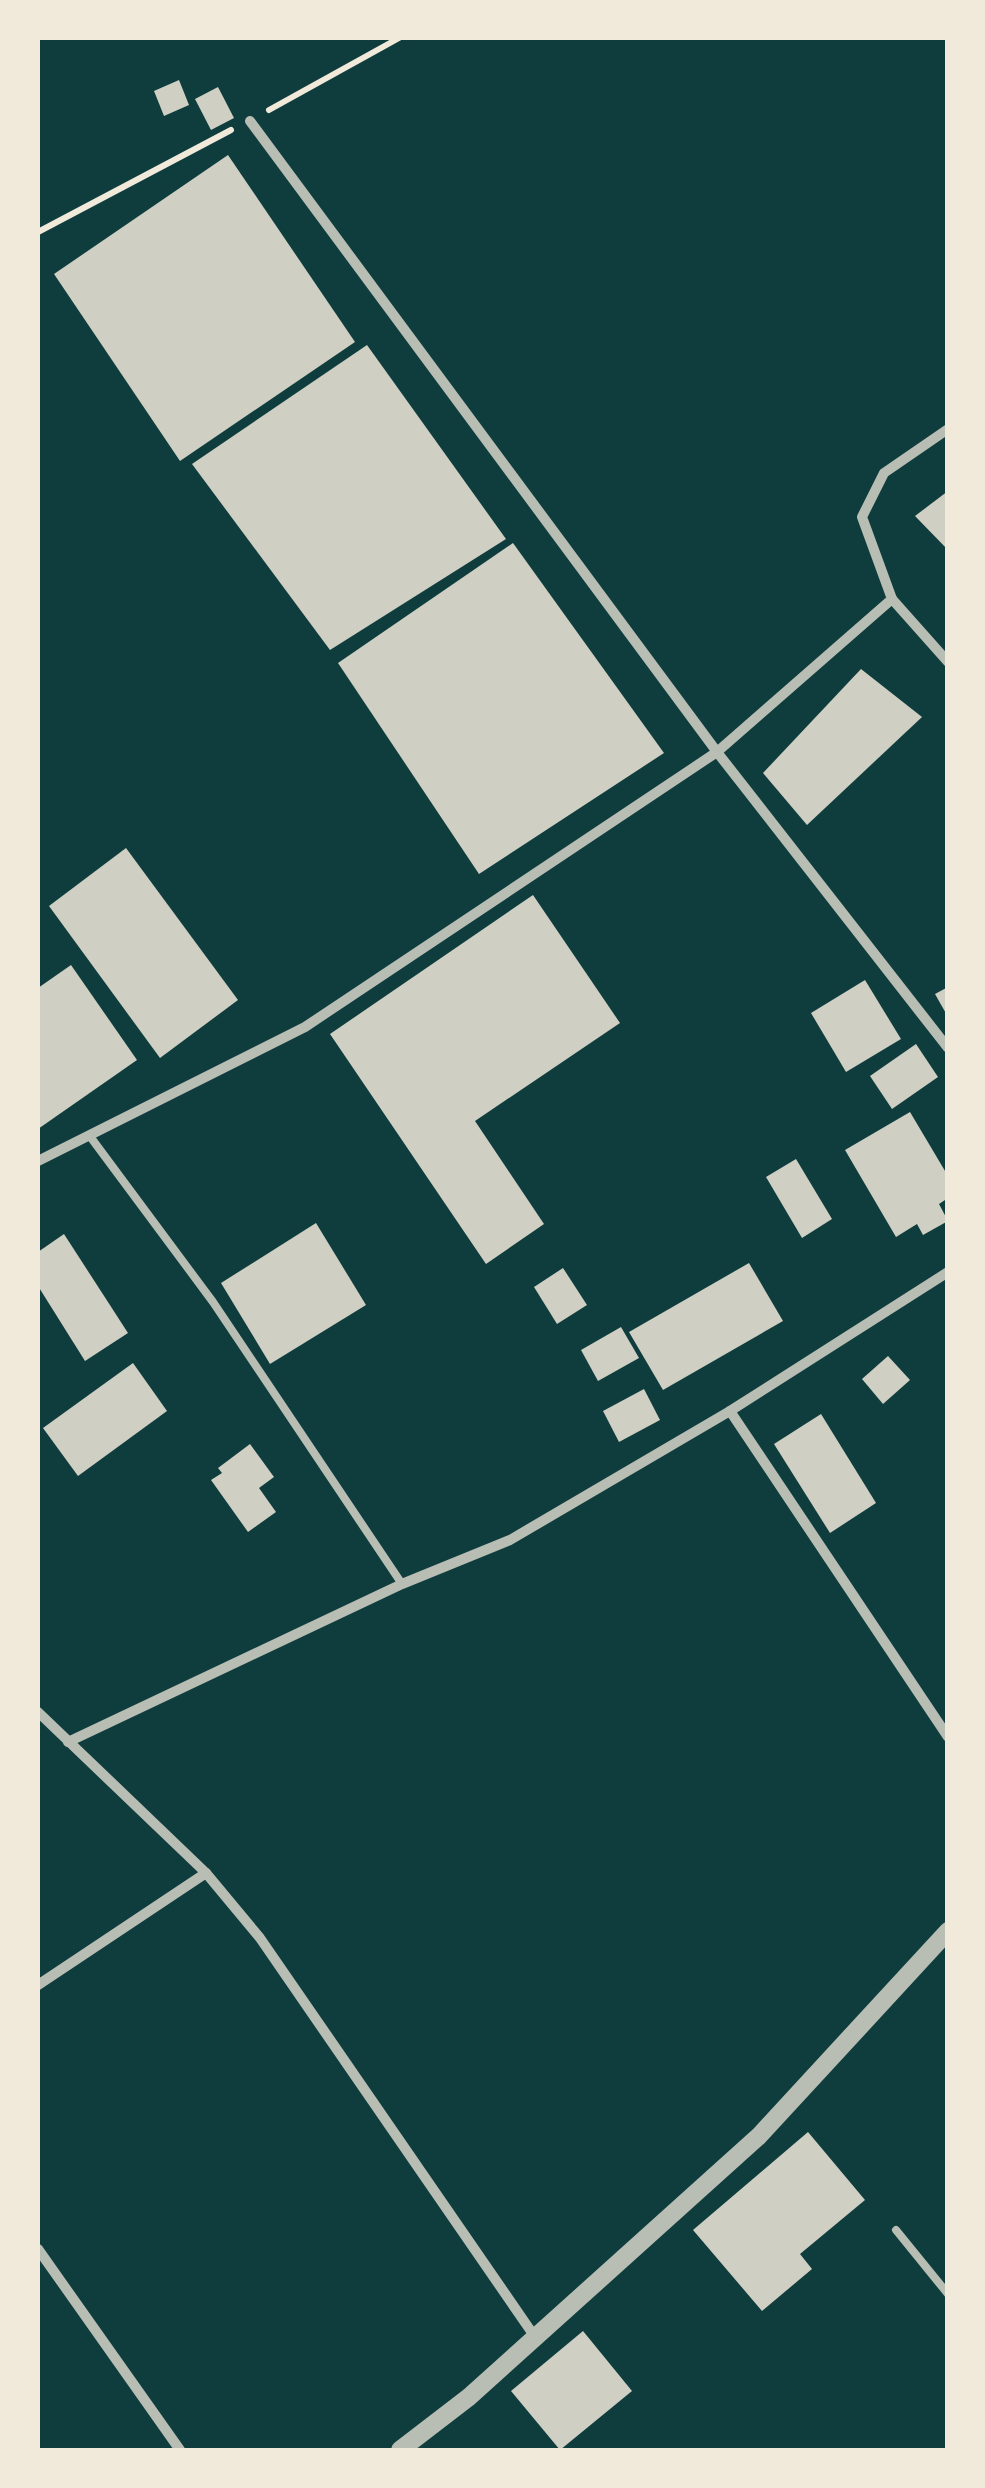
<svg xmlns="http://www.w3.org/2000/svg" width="985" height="2488" viewBox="0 0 985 2488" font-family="'DM Sans',sans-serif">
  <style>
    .building { fill: #cfcfc3 }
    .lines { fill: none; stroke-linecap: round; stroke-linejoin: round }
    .path { stroke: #f1e9da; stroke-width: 6 }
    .service { stroke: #b8beb3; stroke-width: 8 }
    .minor { stroke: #b8beb3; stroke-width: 10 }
    .tertiary { stroke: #b8beb3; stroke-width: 18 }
  </style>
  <rect width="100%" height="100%" fill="#0f3d3e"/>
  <g class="building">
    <path d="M179,80L189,105L164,116L154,91Z"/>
    <path d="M218,87L234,118L211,130L195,99Z"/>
    <path d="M228,155L355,342L180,461L54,274Z"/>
    <path d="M367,345L506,539L330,650L192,464Z"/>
    <path d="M948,491V550L915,516Z"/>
    <path d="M513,543L664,753L479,874L338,663Z"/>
    <path d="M861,669L922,717L807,825L763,773Z"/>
    <path d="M126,848L238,1000L160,1058L49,906Z"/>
    <path d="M533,895L620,1023L475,1121L544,1224L486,1264L330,1034Z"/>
    <path d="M71,965L137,1060L38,1129V988Z"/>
    <path d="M865,980L901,1039L846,1072L811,1013Z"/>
    <path d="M948,987V1017L935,994Z"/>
    <path d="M916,1044L938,1077L892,1109L870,1076Z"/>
    <path d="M910,1112L948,1176V1198L939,1204L948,1221L923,1235L917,1224L896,1237L845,1150Z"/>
    <path d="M796,1159L832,1219L802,1238L766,1177Z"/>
    <path d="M316,1223L366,1305L270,1364L221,1283Z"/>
    <path d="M64,1234L128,1333L85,1361L38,1286V1252Z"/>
    <path d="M749,1263L783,1321L663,1390L629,1332Z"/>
    <path d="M563,1268L587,1305L557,1324L534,1287Z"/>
    <path d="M621,1327L639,1358L598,1381L581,1350Z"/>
    <path d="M888,1356L910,1380L883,1404L862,1379Z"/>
    <path d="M133,1363L167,1411L78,1476L43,1428Z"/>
    <path d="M644,1389L660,1420L619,1442L603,1411Z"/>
    <path d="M821,1414L876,1503L830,1533L774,1444Z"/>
    <path d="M250,1444L274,1477L259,1488L276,1512L248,1532L211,1480L222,1473L218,1468Z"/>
    <path d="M808,2132L865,2200L800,2254L812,2269L762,2311L693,2230Z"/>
    <path d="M583,2331L632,2391L560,2450L511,2391Z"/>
  </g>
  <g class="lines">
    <g class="path">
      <path d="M269,110L399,38"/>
      <path d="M38,232L231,130"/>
    </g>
    <g class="service">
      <path d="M89,1135L213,1302L402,1584"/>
      <path d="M896,2230L948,2294"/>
    </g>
    <g class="minor">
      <path d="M250,121L717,752L948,1048"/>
      <path d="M892,599L948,662"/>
      <path d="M38,1161L305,1027L717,752L892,599L862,517L884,473L948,429"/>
      <path d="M730,1411L948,1737"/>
      <path d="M38,1712L206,1873L260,1938L535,2337"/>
      <path d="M68,1742L402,1584L510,1540L730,1411L948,1272"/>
      <path d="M38,1985L206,1873"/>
      <path d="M38,2249L180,2450"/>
    </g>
    <path class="tertiary" d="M400,2450L469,2397L759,2136L948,1931"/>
  </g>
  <rect width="985" height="2488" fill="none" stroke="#f1e9da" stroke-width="80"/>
</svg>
